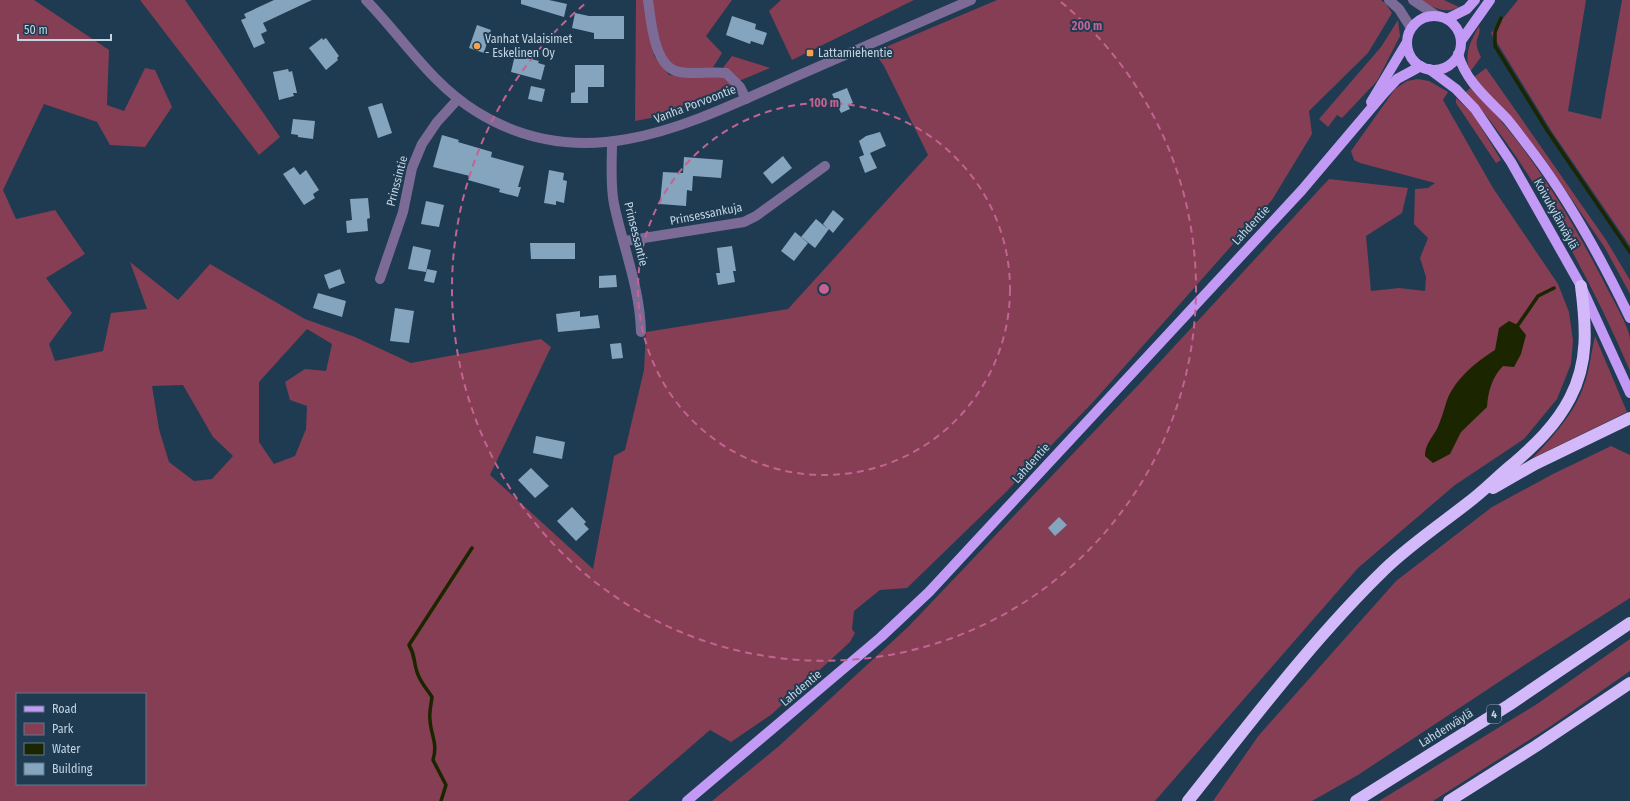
<svg xmlns="http://www.w3.org/2000/svg" width="1630" height="801" viewBox="0 0 1630 801" font-family="'Fira Sans Condensed',sans-serif">
  <style>
    .green { fill: #853e53; fill-rule: evenodd }
    .water { fill: #1b2500 }
    .lines { fill: none; stroke-linecap: round; stroke-linejoin: round }
    .stream { stroke: #1b2500; stroke-width: 3.5 }
    .building { fill: #85a4be }
    .minor { stroke: #7d6b97; stroke-width: 10 }
    .major { stroke: #c29af5; stroke-width: 10 }
    .highway { stroke: #d4b9fa; stroke-width: 12 }
    .ring { fill: none; stroke: #c36391; stroke-width: 2; stroke-dasharray: 7 5 }
    .poi-dot { fill: #f7a149; stroke: #1e3b51; stroke-width: 1.5 }
    .labels { text-anchor: middle; dominant-baseline: central; stroke-width: 4; stroke-linejoin: round; paint-order: stroke }
    .shield { fill: #1e3b51; stroke: #92a6b6; stroke-width: 1 }
    .shield-label { font-size: 11px; font-weight: bold; fill: #c4d4e2 }
    .poi-label { font-size: 12px; fill: #c4d4e2; stroke: #1e3b51; text-anchor: start }
    .street-label { font-size: 12px; fill: #c4d4e2; stroke: #1e3b51 }
    .centre { fill: #c36391; stroke: #1e3b51; stroke-width: 2 }
    .ring-label { font-size: 12px; text-anchor: middle; font-weight: bold; fill: #c36391; stroke: #1e3b51; stroke-width: 4; stroke-linejoin: round; paint-order: stroke }
  </style>
  <rect width="100%" height="100%" fill="#1e3b51"/>
  <g class="green">
    <path d="M0,0H34L109,50L107,105L124,111L145,68L155,70L172,107L145,147L110,145L97,122L44,104L3,190L16,219L55,210L85,254L46,278L72,313L49,344L55,361L103,351L111,313L147,309L130,262L178,300L210,264L305,319L355,337L411,363L541,339L551,347L490,475L593,569L614,456L625,450L644,370L646,332L788,309L928,155L884,66L874,52L997,0H1381L1386,4L1392,13L1368,53L1309,111L1312,134L1272,200L1094,401L1005,493L907,588L880,590L854,611L852,629L855,633L850,642L772,714L731,742L710,730L628,801H0ZM307,329L332,344L326,371L305,369L285,382L290,400L307,406L306,429L295,456L274,464L259,442V382ZM183,385L213,437L233,456L212,479L194,481L169,462L159,429L152,386ZM17,694H145V784H17Z"/>
    <path d="M140,0H185L280,137L259,155Z"/>
    <path d="M636,0H645L654,56L669,75L725,76L731,85L656,117L635,121Z"/>
    <path d="M651,0H732L706,36L722,53L712,69L685,70L675,68L662,55Z"/>
    <path d="M781,0H914L792,60L769,11Z"/>
    <path d="M1420,0H1444L1459,7C1445,15 1433,7 1420,0Z"/>
    <path d="M1518,0H1586L1568,111L1601,119L1622,0H1630V246L1552,132L1491,33Z"/>
    <path d="M1398,20L1400,36L1377,81L1342,118L1337,115L1328,127L1319,119L1381,47Z"/>
    <path d="M1479,26C1482,39 1471,37 1481,57L1470,72C1464,54 1470,42 1479,26Z"/>
    <path d="M732,56L770,68L739,81L734,74L722,69Z"/>
    <path d="M1486,68L1606,240L1630,280V294L1605,248L1542,156L1511,118L1473,78Z"/>
    <path d="M1418,79L1429,81L1448,92L1443,100L1493,188L1558,284L1569,312L1573,341L1571,364L1557,399L1524,439L1455,485L1358,568L1155,801H712L779,746L908,627L1144,379L1329,179L1408,188L1402,213L1366,236L1371,291L1399,288L1425,291L1426,277L1420,258L1428,238L1414,224L1415,189L1428,188L1435,183L1360,163L1354,160L1351,151L1395,89L1407,81Z"/>
    <path d="M1470,88C1526,141 1572,219 1607,288C1613,300 1628,325 1630,338C1630,348 1630,361 1630,371C1609,321 1584,272 1557,224C1531,177 1502,132 1466,92Z"/>
    <path d="M1456,98L1473,114L1501,160L1496,163L1456,103Z"/>
    <path d="M1595,336L1627,412L1533,458C1553,436 1575,413 1584,385C1590,369 1591,352 1595,336Z"/>
    <path d="M1611,446L1630,455V598L1523,666L1358,775L1312,801H1213L1259,735L1396,581L1492,507L1553,474Z"/>
    <path d="M1630,639V671L1551,726L1433,801H1379L1537,704Z"/>
  </g>
  <path class="water" d="M1509,321L1518,325L1526,335L1521,354L1514,367L1503,366C1492,377 1488,392 1487,407L1461,432L1450,454L1433,463L1425,456C1425,445 1431,439 1437,429C1441,420 1444,410 1447,400C1456,378 1476,362 1495,350L1499,328Z"/>
  <g class="lines">
    <g class="stream">
      <path d="M1501,18L1495,32V46L1547,130L1630,252"/>
      <path d="M1518,325L1538,296L1554,288"/>
      <path d="M441,801L446,785L433,760C438,743 431,736 430,720C429,713 431,705 432,697C427,689 420,682 417,672C413,661 416,657 409,645L472,548"/>
    </g>
  </g>
  <g class="building">
    <path d="M274,0H312L263,23L267,31L261,34L265,43L254,48L241,20L246,18L244,14Z"/>
    <path d="M521,0H549L567,4L564,17L521,4Z"/>
    <path d="M575,13L589,16H624V39H594V33L572,28Z"/>
    <path d="M732,16L756,24L755,29L767,33L763,45L751,41L750,44L726,35Z"/>
    <path d="M477,25L491,30L484,53L469,48Z"/>
    <path d="M322,38L323,40L326,38L339,56L337,58L338,60L326,70L309,48Z"/>
    <path d="M515,55L539,61L538,63L545,65L541,80L511,72Z"/>
    <path d="M575,65H604V87H588V103H571V93L575,92Z"/>
    <path d="M288,69L289,72L292,71L297,93H293L294,96L279,100L273,72Z"/>
    <path d="M531,86L545,89L542,102L528,99Z"/>
    <path d="M847,88L853,103L848,105L850,109L841,113L832,94Z"/>
    <path d="M382,103L392,133L378,138L368,107Z"/>
    <path d="M293,119L315,121L313,139L298,137V135L291,134Z"/>
    <path d="M880,132L886,146L870,153L877,168L865,173L859,157L864,155L859,141L866,136Z"/>
    <path d="M442,135L459,140L458,142L492,152L491,157L524,166L518,187H521L518,197L499,192L500,189L468,180L470,176L433,167Z"/>
    <path d="M783,156L792,168L772,184L763,173Z"/>
    <path d="M684,157L723,160L721,178L693,176L692,191L687,190L686,206L660,204L663,172L683,173Z"/>
    <path d="M294,167L300,175L306,170L319,190L313,194L315,198L304,205L283,174Z"/>
    <path d="M549,170L564,173L563,180L567,181L564,203L556,201V205L544,203Z"/>
    <path d="M368,198L370,218L367,219L368,231L347,233L346,221L352,220L350,199Z"/>
    <path d="M426,201L444,205L439,227L421,224Z"/>
    <path d="M833,210L844,219L833,233L829,229L815,248L801,237L816,219L828,229L823,224Z"/>
    <path d="M795,232L808,243L794,261L781,251Z"/>
    <path d="M530,243H575V259H531Z"/>
    <path d="M413,246L431,250L426,272L408,269Z"/>
    <path d="M732,246L736,271H733L735,282L718,285L716,273H720L717,248Z"/>
    <path d="M340,269L345,283L329,289L324,275Z"/>
    <path d="M427,269L437,271L434,283L424,281Z"/>
    <path d="M616,275L617,287L599,288V276Z"/>
    <path d="M318,293L346,301L342,317L313,308Z"/>
    <path d="M395,308L414,311L409,343L390,341Z"/>
    <path d="M580,311V317L598,315L600,328L558,332L556,314Z"/>
    <path d="M621,343L623,358L612,359L610,344Z"/>
    <path d="M536,436L565,442L562,459L533,453Z"/>
    <path d="M531,468L549,486L535,498L518,480Z"/>
    <path d="M572,507L586,522L584,524L589,529L576,541L557,521Z"/>
    <path d="M1059,517L1067,525L1055,536L1048,528Z"/>
  </g>
  <g class="lines">
    <g class="minor">
      <path d="M366,0C403,38 431,84 477,112C587,180 693,122 797,76C855,51 913,25 971,0"/>
      <path d="M648,0C651,21 654,69 680,72C695,75 711,71 726,73L740,87L746,99"/>
      <path d="M1389,0L1399,9L1411,28"/>
      <path d="M1413,0L1437,16"/>
      <path d="M612,142C612,162 610,184 614,204C623,247 640,288 641,332"/>
      <path d="M625,241L744,222L756,216L825,166"/>
      <path d="M380,279L403,212L412,168L422,144L437,122L458,99"/>
    </g>
    <g class="major">
      <circle cx="1434" cy="43" r="27"/>
      <path d="M1447,19L1467,9L1475,0"/>
      <path d="M1461,41L1490,0"/>
      <path d="M1458,54C1466,82 1488,99 1507,119C1517,131 1527,145 1537,158C1574,208 1603,262 1630,318"/>
      <path d="M1429,69L1456,89L1475,109L1511,162L1581,286L1630,393"/>
      <path d="M1371,102L1407,42"/>
      <path d="M687,801L881,637L929,592L1302,190L1385,92L1397,79L1421,66"/>
    </g>
    <g class="highway">
      <path d="M1493,488L1535,464L1630,418"/>
      <path d="M1188,801C1251,722 1312,640 1385,569C1411,544 1441,524 1469,502C1485,490 1498,476 1513,464C1535,445 1556,425 1570,398C1589,362 1586,325 1581,286"/>
      <path d="M1356,801L1509,705L1630,623"/>
      <path d="M1449,801L1536,746L1630,683"/>
    </g>
  </g>
  <g class="ring">
    <circle cx="824" cy="289" r="186"/>
    <path d="M1061 2A372 372 0 1 1 587 2"/>
  </g>
  <g class="poi-dot">
    <circle cx="477" cy="46" r="4"/>
    <rect x="806" y="49" width="8" height="8" rx="2"/>
  </g>
  <g class="labels">
    <rect class="shield" x="1487" y="705" width="14" height="18" rx="3"/>
    <g class="shield-label">
      <text x="1494" y="714">4</text>
    </g>
    <g class="poi-label">
      <text x="485" y="39">Vanhat Valaisimet<tspan x="485" dy="14">- Eskelinen Oy</tspan></text>
      <text x="818" y="53">Lattamiehentie</text>
    </g>
    <g class="street-label">
      <text transform="translate(695 104) rotate(-21)">Vanha Porvoontie</text>
      <text transform="translate(397 181) rotate(-75)">Prinssintie</text>
      <text transform="translate(706 214) rotate(-11)">Prinsessankuja</text>
      <text transform="translate(1556 214) rotate(61)">Koivukylänväylä</text>
      <text transform="translate(1251 225) rotate(-47)">Lahdentie</text>
      <text transform="translate(636 234) rotate(76)">Prinsessantie</text>
      <text transform="translate(1031 463) rotate(-48)">Lahdentie</text>
      <text transform="translate(801 688) rotate(-40)">Lahdentie</text>
      <text transform="translate(1446 728) rotate(-32)">Lahdenväylä</text>
    </g>
  </g>
  <circle cx="824" cy="289" r="6" class="centre"/>
  <g class="ring-label">
    <text x="1087" y="30">200 m</text>
    <text x="824" y="107">100 m</text>
  </g>
  <rect x="16" y="693" width="130" height="92" fill="#1e3b51" stroke="#60788b"/>
  <rect x="24" y="706" width="20" height="6" fill="#c29af5" stroke="#60788b"/>
  <text x="52" y="713" font-size="12" fill="#c4d4e2">Road</text>
  <rect x="24" y="723" width="20" height="12" fill="#853e53" stroke="#60788b"/>
  <text x="52" y="733" font-size="12" fill="#c4d4e2">Park</text>
  <rect x="24" y="743" width="20" height="12" fill="#1b2500" stroke="#60788b"/>
  <text x="52" y="753" font-size="12" fill="#c4d4e2">Water</text>
  <rect x="24" y="763" width="20" height="12" fill="#85a4be" stroke="#60788b"/>
  <text x="52" y="773" font-size="12" fill="#c4d4e2">Building</text>
  <path d="M18 34v6h93v-6" fill="none" stroke="#c4d4e2" stroke-width="2"/>
  <text x="24" y="34" font-size="12" fill="#c4d4e2" stroke="#1e3b51" stroke-width="3" paint-order="stroke">50 m</text>
</svg>
